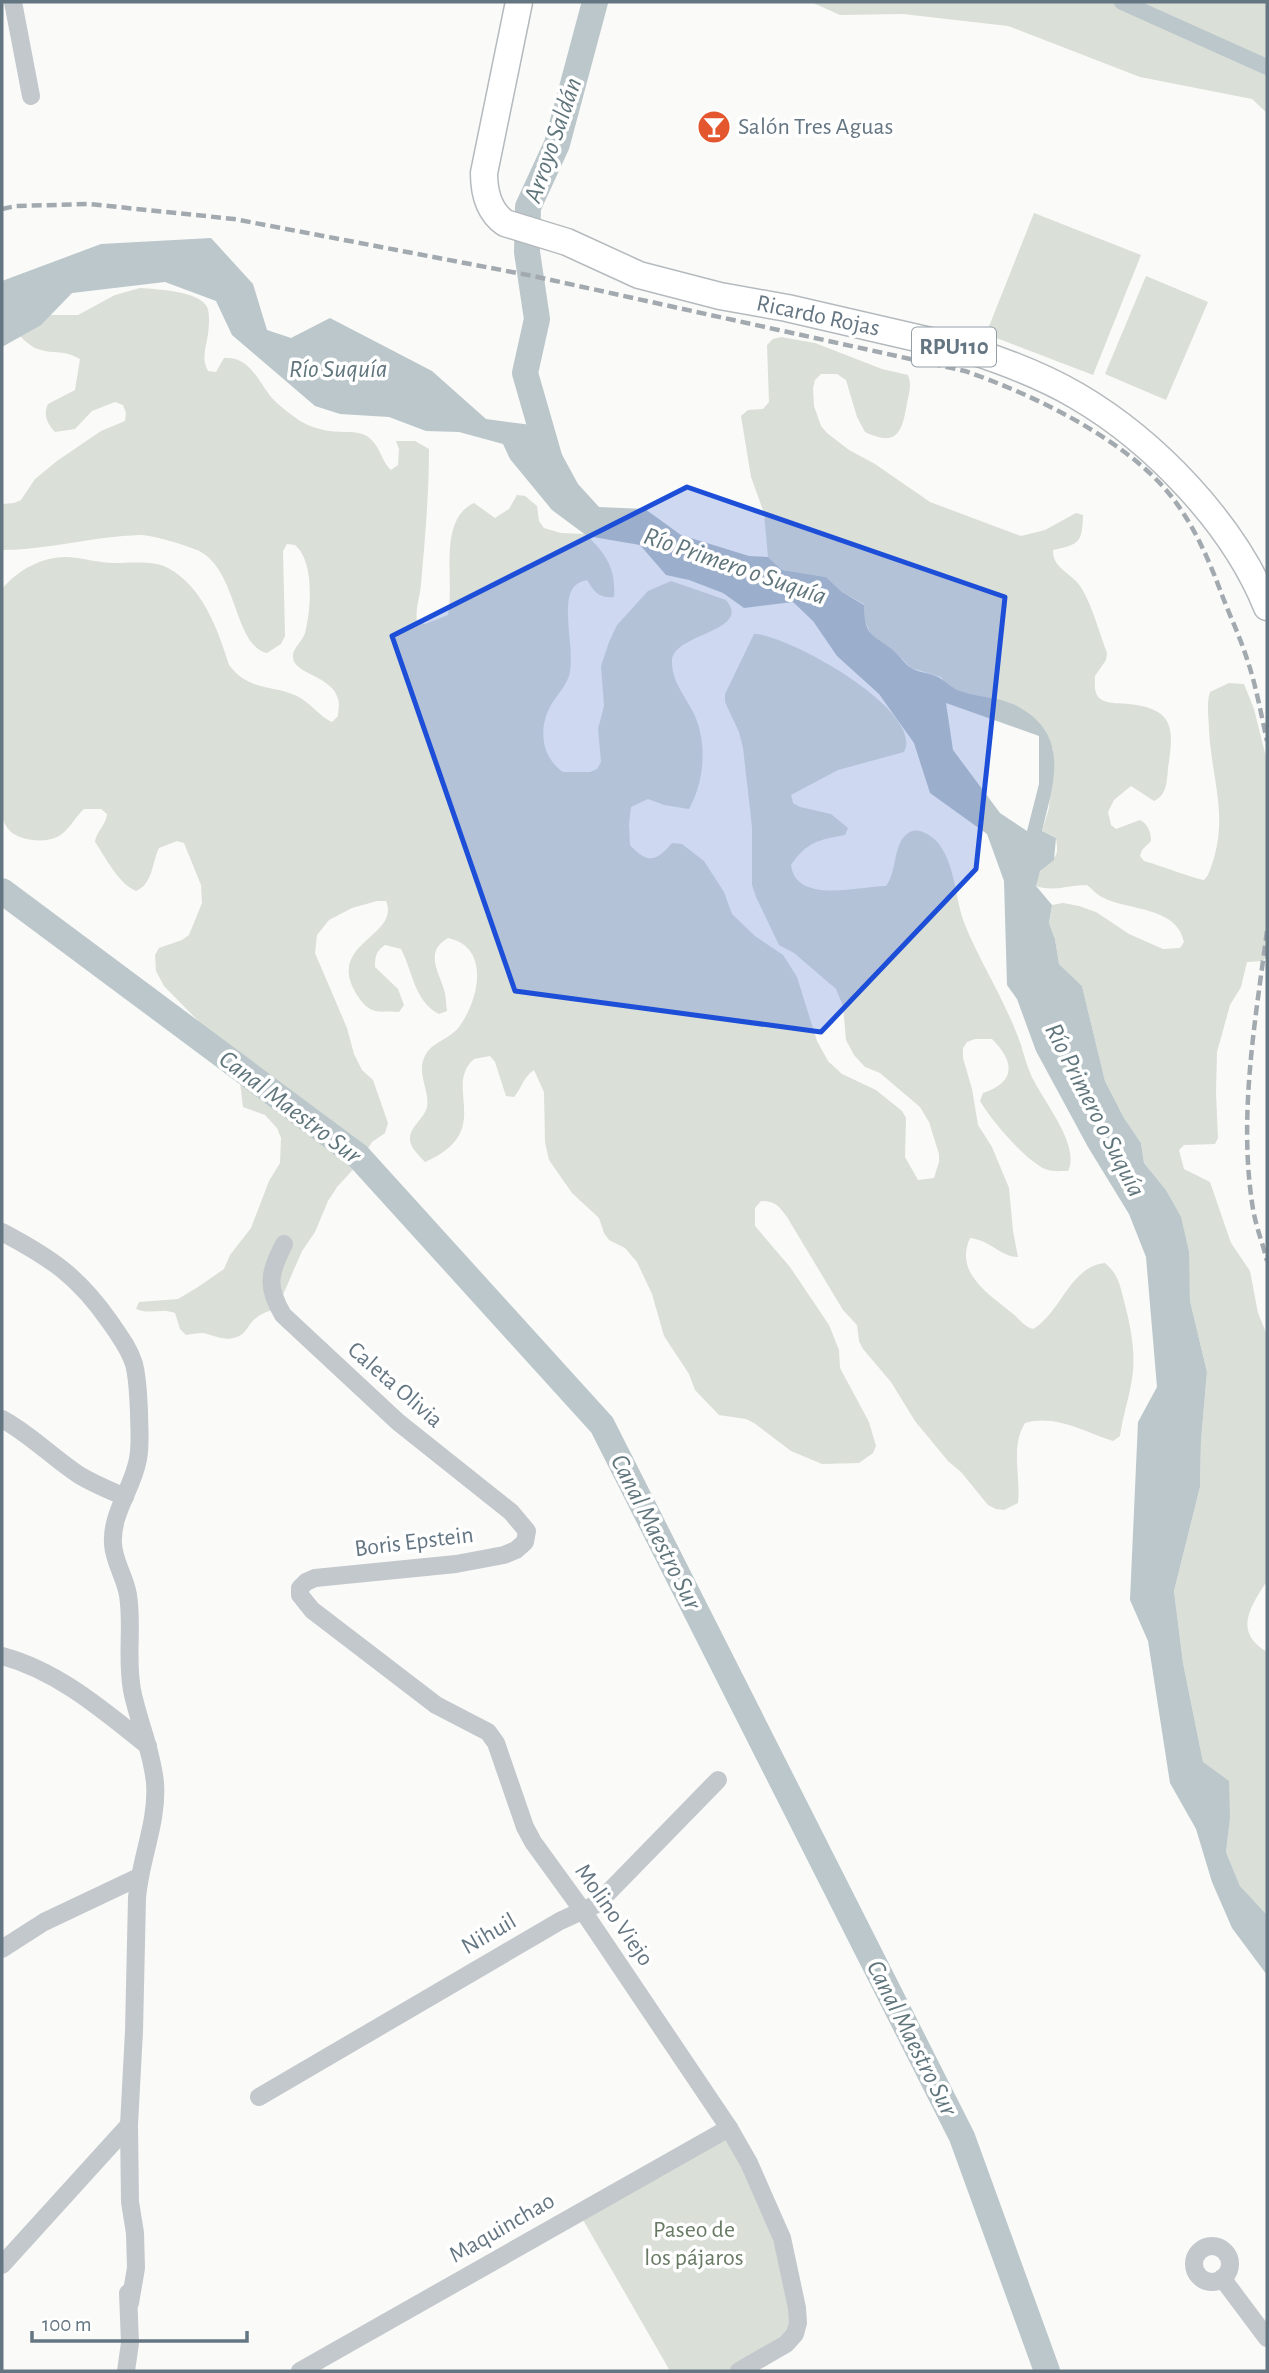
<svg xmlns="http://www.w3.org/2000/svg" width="1269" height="2373" viewBox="0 0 1269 2373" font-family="'Alegreya Sans',sans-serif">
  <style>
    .green { fill: #dadfd7 }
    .water { fill: #bbc7cb; fill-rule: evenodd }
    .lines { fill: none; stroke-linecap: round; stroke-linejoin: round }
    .canal { stroke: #bbc7cb; stroke-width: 16 }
    .river { stroke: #bbc7cb; stroke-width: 26 }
    .primary-casing { stroke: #b5babe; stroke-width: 29 }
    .minor { stroke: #c3c8cc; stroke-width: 18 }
    .primary { stroke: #fff; stroke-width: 26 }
    .rail { stroke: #a2aab0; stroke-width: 4.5; stroke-dasharray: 10 5; stroke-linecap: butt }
    .marked { fill: #1d4ed8; fill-opacity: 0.2; stroke: #1d4ed8; stroke-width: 5; stroke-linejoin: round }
    .labels { text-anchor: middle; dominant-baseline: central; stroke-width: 7; stroke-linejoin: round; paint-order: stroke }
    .shield { fill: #fff; stroke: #939fa8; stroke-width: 2 }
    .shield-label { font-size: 23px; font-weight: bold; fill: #657683 }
    .poi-label { font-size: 24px; fill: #657683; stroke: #fff; text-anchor: start }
    .street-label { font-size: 24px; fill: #657683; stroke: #fff }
    .park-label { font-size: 24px; fill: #687a64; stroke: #fff }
    .water-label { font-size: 26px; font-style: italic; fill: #60757c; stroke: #fff }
  </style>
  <rect width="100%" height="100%" fill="#fafaf8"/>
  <g class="green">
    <path d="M811,2H1267V113L1252,99L1140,77L1008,26L903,14L840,15Z"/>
    <path d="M1034,213L1141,255L1093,375L986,334Z"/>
    <path d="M1146,276L1208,302L1166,400L1105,374Z"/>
    <path d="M140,288C156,289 200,291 207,307C210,313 209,327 208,334C206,348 201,358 208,371L216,372L224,358C254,356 259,388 278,404C296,419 306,427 329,431C341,433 357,430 367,436C381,446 381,461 391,470L398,465L399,449L396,441H415L429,449C429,494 425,539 421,584C420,598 415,608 417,622L425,624L448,615C455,582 437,520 474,503L495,518L509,509L517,495L525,496L537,506L539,521L544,528L561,533L586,534C606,555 616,567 614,597C600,599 594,592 587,580C572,583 569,593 568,607C567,629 573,650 570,672C568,684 557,695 551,705C538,728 541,757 563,772H590L597,769L601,762L598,729L604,706L601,666L609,642L617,625L648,591L671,581L726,600C753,632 673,633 672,661C671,679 684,695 692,710C708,739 705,781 689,809L664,805L648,799L631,807L629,824L630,845C648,865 657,861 672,843L682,844L704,861L724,892L732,914L755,936L783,955L797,977L817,1041L828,1061L842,1074L876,1090L902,1111L906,1118L905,1157L918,1180L934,1178L939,1162V1154L929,1122L920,1107L880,1073L865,1067L854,1055L846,1040L843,1006L836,989L794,953L779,945L756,897L752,885V827L743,748L739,732L725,702V694L754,634C787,634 926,711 904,752L838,770L791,795L793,803L800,807L831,814L848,828L845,835C818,840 807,842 791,865C796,905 860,886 886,886C898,871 892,839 912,831C921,828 934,837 939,844C956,867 955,900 965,925C982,966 1006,1002 1021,1045C1024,1055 1027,1066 1031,1075C1042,1100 1081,1145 1068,1171C1060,1171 1052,1172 1045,1169C1025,1160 991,1120 980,1101L983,1093C1016,1082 1015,1062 992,1039H975L967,1042L963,1048V1058L972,1089L978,1125L992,1147L1009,1188L1013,1231L1018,1257C1001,1257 990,1240 970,1238C954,1273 989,1294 1012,1313C1020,1319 1023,1326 1033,1329C1061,1313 1070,1266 1105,1263C1118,1274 1120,1285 1124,1301C1130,1324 1135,1347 1133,1371C1131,1393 1123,1414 1120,1436L1113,1441C1084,1432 1056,1414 1025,1423C1010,1447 1021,1477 1018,1503L1004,1510L996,1509L988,1505L961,1472L948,1461L915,1421L891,1382L863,1349L859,1341L857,1325L843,1310L787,1217C779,1206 775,1201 761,1201L755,1208V1226L790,1267L829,1325L839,1350L840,1368L869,1422L876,1446L873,1453L859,1463L822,1464L791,1451L754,1423L746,1419L719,1415L695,1390L689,1374L664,1336L652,1294L637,1262L625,1248L609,1240L604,1233L599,1218L572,1193L549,1160L545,1142L544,1092L534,1070C523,1077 522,1088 514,1097L506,1096L495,1062L490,1056L474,1059C442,1087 496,1131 425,1162C419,1155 411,1149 410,1140C409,1127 424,1119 427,1107C430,1089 415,1072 426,1054C434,1041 450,1039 459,1027C479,1000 491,947 448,938C423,952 440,973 445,993C446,999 446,1005 447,1011L439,1014C414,1001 413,972 401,949L385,945C376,951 375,956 375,967L398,989L404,1005L399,1012C377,1011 370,1015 357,995C324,943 401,937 386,901H377L352,908L329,920L317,935L315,953L347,1028L354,1054L362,1070L373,1080L388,1123L385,1133L372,1142L359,1163L337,1187L328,1201L315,1232L302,1251L279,1304C273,1312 264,1311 256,1318C250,1322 247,1331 241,1335C227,1343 217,1336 203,1333C198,1333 191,1334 186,1335L180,1329L175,1313C162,1308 149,1315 136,1309L139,1302L178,1299L198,1287L224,1269L230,1255L251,1228L269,1181L280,1163L281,1138L277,1128L265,1115L243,1107L237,1057L218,1041L164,986L156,971L155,955L159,948L182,940L189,935L202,903L201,885L184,843L177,841L159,848C152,862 153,884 136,891C118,883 106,858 95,842C96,831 106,826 107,814L101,809H84C75,817 68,832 57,837C45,843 20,841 10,831C6,827 4,822 2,817V589C18,570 41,557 67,557C83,558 99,563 115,563C130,563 154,560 168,568C203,587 218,630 229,665C250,692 271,684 297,696C311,703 319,716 332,722L338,716C338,711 340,704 338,699C333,676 293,674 293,657C292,649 302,642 305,633C311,610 315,562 295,545L287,544L283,551L285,636L281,644L267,653C233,645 238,568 197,550C184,545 154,535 140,535C94,536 48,550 2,550V504L14,503L21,500L35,479L57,461L101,431L125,421L126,413L123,405L115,402L92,411L75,429L55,432C47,424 43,414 48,404L75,390L80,359C56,345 43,361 20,336L42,315H78L115,295Z"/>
    <path d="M781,337L815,343L882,369L908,375C912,385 909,393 907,403C902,433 897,447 865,432L857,417L846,380L837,374H821L815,380L813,388L814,406L821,426L827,433L849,450L875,464L930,502L1021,536L1045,530L1076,513L1083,515C1082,543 1080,544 1053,550C1052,569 1074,574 1082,589C1093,608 1099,632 1107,653L1106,660L1095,676C1095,684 1093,695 1102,700C1109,704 1121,703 1129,704C1175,709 1174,729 1168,768C1167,781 1167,795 1154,801L1131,786L1114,800L1108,812L1111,825L1116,829L1140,820C1148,824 1151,832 1151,841L1142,850L1140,856L1144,861C1155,864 1199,880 1204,880L1208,875C1231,820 1212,784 1209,730C1209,718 1206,704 1210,692L1229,683L1244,684L1254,709L1267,761V957L1262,961L1247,962L1241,987L1230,1005L1217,1052L1216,1093L1218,1138L1215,1144L1184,1145L1179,1150L1184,1169L1210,1182L1231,1243L1250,1271L1258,1313L1267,1335V1581C1250,1607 1233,1632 1267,1652V1915L1240,1886L1226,1852L1230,1819L1203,1762L1183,1663L1174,1591L1200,1487L1201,1440L1207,1372L1190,1301L1188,1252L1180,1217L1166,1190L1144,1163L1141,1143L1124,1118L1105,1081L1082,986L1059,964L1055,939L1049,923L1052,905L1063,903L1079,906L1096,912L1129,934L1163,949L1180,948L1184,942C1177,905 1124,911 1100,896C1095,893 1091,888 1087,885C1068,885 1055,892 1036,886C1037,880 1038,873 1042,869C1056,855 1059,859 1056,838L1042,831L1049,808L1053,749L1011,703L961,692L946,684L941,677L911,668L894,651L872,637L864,619V604L842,592L826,577L782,570L768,557L764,513L751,477L741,416L748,410L763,409L769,402L767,345L773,339Z"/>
    <path d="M729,2128L768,2202L798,2323L740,2371H670L579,2213Z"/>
  </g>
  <path class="water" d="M211,238L253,284L267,330L291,338L330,318L432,371L486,419L547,427L578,484L599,507L645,509L681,535L749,556L768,557L782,570L826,577L842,592L864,605C864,636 872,634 893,650C900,656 905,665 913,669C921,673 931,673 938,677C946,681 951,688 960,691C977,697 997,697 1013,704C1072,733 1054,781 1042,831L1056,838L1054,860L1040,871L1036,886L1052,905L1049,923L1055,939L1059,964L1082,986L1105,1081L1124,1118L1141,1143L1144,1163L1166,1190L1181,1217L1189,1252L1190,1301L1207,1372L1201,1440L1200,1487L1174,1591L1183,1663L1203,1762L1229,1781L1230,1819L1226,1852L1240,1886L1267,1915V1975L1232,1928L1212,1882L1196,1829L1170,1783L1148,1641L1130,1600L1138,1422L1157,1387L1146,1257L1129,1214L1088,1147L1036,1051L1017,999L1007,985L1004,881L987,834L930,793L914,743L879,694L837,656L813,621L793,602L744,608L723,593L689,580L666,575L640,545L587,536L552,510L510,459L503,444L459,432L426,431L389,417L340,414L315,406L232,335L216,301L165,282L72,293L41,325L2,347V281L101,244ZM946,703L1039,736V784L1027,831L1000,813L953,750Z"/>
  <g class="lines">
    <path class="canal" d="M1122,2L1267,67"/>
    <g class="river">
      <path d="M550,460L525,373L537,319L527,252L528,207L557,144L595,2"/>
      <path d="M2,891L358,1156L602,1425L962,2137L1047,2371"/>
    </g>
    <defs>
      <path id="primary" d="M519,2L484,173C484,192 488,211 505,223L567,242L639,275L720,296L787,308L969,350C1006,362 1043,376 1077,396C1154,441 1233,523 1267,607"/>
    </defs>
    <use href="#primary" class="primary-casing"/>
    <g class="minor">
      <path d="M13,2L31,96"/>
      <path d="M2,1232C51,1258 78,1276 110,1322C119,1335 129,1348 134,1364C138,1379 138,1395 139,1411C139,1427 141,1443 138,1459C133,1488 111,1513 113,1544C114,1562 125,1577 128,1595C133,1626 126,1658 132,1690C138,1721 152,1750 155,1783C158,1822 140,1859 137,1898L134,2031L129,2125L130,2202L135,2233L136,2268L130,2303"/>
      <path d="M284,1244C269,1274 266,1286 283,1315L398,1422L511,1512L527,1531L525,1542L516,1550L504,1555L456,1564L315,1578L306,1582L300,1588V1595L312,1610L436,1705L488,1732L496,1743L525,1827L533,1842L583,1911L729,2128L749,2163L782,2238L797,2308L798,2323L795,2334L786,2344L739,2371"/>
      <path d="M2,1419C30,1434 53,1458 79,1475C94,1484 109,1490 125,1497"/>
      <path d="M2,1656C58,1671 103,1710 148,1746"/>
      <path d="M2,1949L44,1922L139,1877"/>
      <path d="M259,2097L560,1921L597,1904L718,1780"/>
      <circle cx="1212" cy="2264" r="18"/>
      <path d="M2,2265L129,2125"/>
      <path d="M1222,2278L1267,2338"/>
      <path d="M126,2371L130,2343L128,2293"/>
      <path d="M300,2371L729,2128"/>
    </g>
    <use href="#primary" class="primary"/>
    <g class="rail">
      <path d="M2,209L16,206L89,204L234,219L533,276L965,371C1032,394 1126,439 1171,496C1194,525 1209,560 1222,595C1230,616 1240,637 1247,659C1256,685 1261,714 1267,741"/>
      <path d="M1267,931C1255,1023 1238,1117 1253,1209C1256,1227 1263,1244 1267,1261"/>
    </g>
  </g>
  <path class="marked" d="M687,487L1005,597L976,869L821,1032L515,991L392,636Z"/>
  <defs>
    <symbol id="bar-disc" viewBox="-11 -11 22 22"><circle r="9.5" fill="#e4572e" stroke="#fff"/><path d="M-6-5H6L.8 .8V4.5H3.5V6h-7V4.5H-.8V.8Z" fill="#fff"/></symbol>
  </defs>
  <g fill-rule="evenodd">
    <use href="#bar-disc" x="695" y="108" width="38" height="38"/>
  </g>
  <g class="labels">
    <rect class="shield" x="912" y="327.5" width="84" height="39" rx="5"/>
    <g class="shield-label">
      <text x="954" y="347">RPU110</text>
    </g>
    <g class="poi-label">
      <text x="738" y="127">Salón Tres Aguas</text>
    </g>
    <g class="street-label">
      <text transform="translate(818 316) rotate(12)">Ricardo Rojas</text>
      <text transform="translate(395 1385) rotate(41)">Caleta Olivia</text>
      <text transform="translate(414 1542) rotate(-7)">Boris Epstein</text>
      <text transform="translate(614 1915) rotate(55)">Molino Viejo</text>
      <text transform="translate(489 1934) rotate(-30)">Nihuil</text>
      <text transform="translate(502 2228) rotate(-30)">Maquinchao</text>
    </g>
    <g class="park-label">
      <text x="694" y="2230">Paseo de<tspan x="694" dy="28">los pájaros</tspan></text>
    </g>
    <g class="water-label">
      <text transform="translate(553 140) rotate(-71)">Arroyo Saldán</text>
      <text x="338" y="369">Río Suquía</text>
      <text transform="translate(735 566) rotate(19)">Río Primero o Suquía</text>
      <text transform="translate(290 1107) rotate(37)">Canal Maestro Sur</text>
      <text transform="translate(1095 1110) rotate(63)">Río Primero o Suquía</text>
      <text transform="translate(656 1532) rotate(63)">Canal Maestro Sur</text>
      <text transform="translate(912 2038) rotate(63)">Canal Maestro Sur</text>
    </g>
  </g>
  <rect width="1269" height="2373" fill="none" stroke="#657683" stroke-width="7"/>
  <path d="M32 2331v10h215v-10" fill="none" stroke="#657683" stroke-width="3.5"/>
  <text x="42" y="2331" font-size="21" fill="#657683" stroke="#ffffff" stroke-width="5" paint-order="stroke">100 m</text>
</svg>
